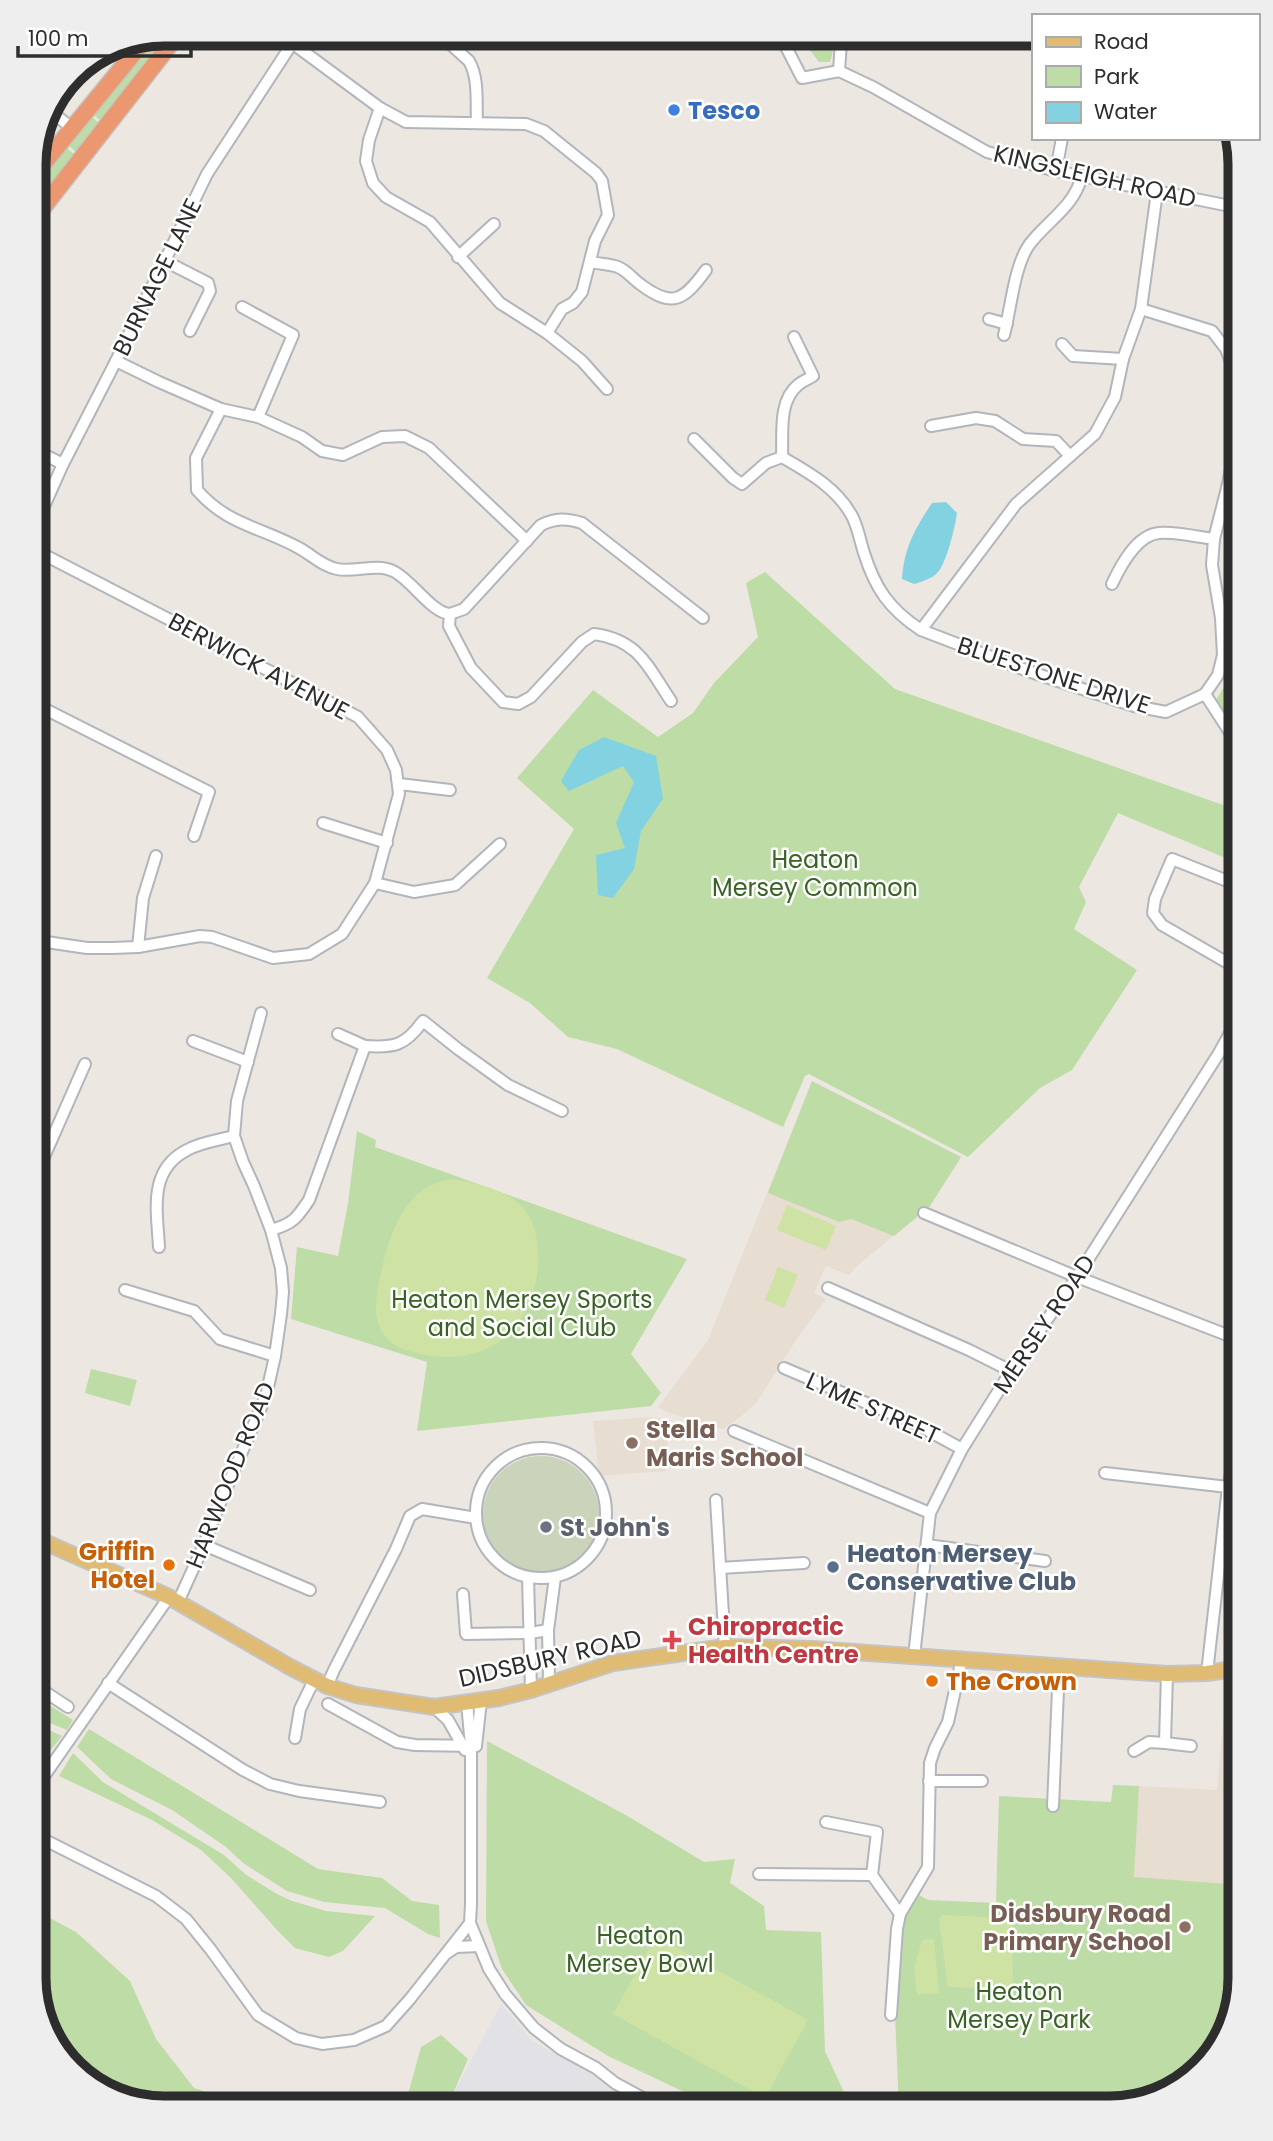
<svg xmlns="http://www.w3.org/2000/svg" width="1273" height="2141" viewBox="0 0 1273 2141" font-family="Poppins,sans-serif">
  <style>
    .industrial { fill: #e2e1e6 }
    .education { fill: #e8ddd1 }
    .green { fill: #bedca6 }
    .cemetery { fill: #cad4bb }
    .pitch { fill: #cee2a3 }
    .water { fill: #83d2e1 }
    .lines { fill: none; stroke-linecap: round; stroke-linejoin: round }
    .minor-casing { stroke: #b2b5bb; stroke-width: 14 }
    .major-casing { stroke: #c4c4c4; stroke-width: 18 }
    .highway-casing { stroke: #c4c4c4; stroke-width: 19 }
    .minor { stroke: #fff; stroke-width: 10 }
    .major { stroke: #e0bb73; stroke-width: 14 }
    .highway { stroke: #eb976f; stroke-width: 16 }
    .shop-dot { fill: #3f7fe0; stroke: #fff; stroke-width: 2.5 }
    .education-dot { fill: #8d6e63; stroke: #fff; stroke-width: 2.5 }
    .worship-dot { fill: #6b7280; stroke: #fff; stroke-width: 2.5 }
    .food-dot { fill: #e8710a; stroke: #fff; stroke-width: 2.5 }
    .service-dot { fill: #5c6f8a; stroke: #fff; stroke-width: 2.5 }
    .health-dot { fill: #e0444e; stroke: #fff; stroke-width: 2.5 }
    .labels { text-anchor: middle; dominant-baseline: central; stroke-width: 5; stroke-linejoin: round; paint-order: stroke }
    .shop-label { font-size: 24px; font-weight: bold; fill: #366cbe; stroke: #fff; text-anchor: start }
    .street-label { font-size: 24px; fill: #2d2d2d; stroke: #fff }
    .park-label { font-size: 24px; fill: #386325; stroke: #fff }
    .education-label { font-size: 24px; font-weight: bold; fill: #785e54; stroke: #fff; text-anchor: start }
    .worship-label { font-size: 24px; font-weight: bold; fill: #5b616d; stroke: #fff; text-anchor: start }
    .food-label { font-size: 24px; font-weight: bold; fill: #c56008; stroke: #fff; text-anchor: end }
    .service-label { font-size: 24px; font-weight: bold; fill: #4e5e75; stroke: #fff; text-anchor: start }
    .health-label { font-size: 24px; font-weight: bold; fill: #be3a42; stroke: #fff; text-anchor: start }
    .rim { fill: none; stroke: #2d2d2d; stroke-width: 9 }
  </style>
  <rect width="100%" height="100%" fill="#ede7e2"/>
  <path class="industrial" d="M501,2004L532,2041L657,2108H450L451,2098Z"/>
  <g class="education">
    <path d="M812,1081L961,1157L930,1206L858,1265L849,1275L826,1266L814,1293L826,1299L796,1340L757,1402L742,1416L723,1429L713,1427L670,1413L658,1407L708,1340Z"/>
    <path d="M652,1417L669,1420L666,1471L599,1476L593,1421Z"/>
    <path d="M1240,1688V1978L1218,2049L1167,2094L1120,2105L1139,1786L1217,1790L1226,1690Z"/>
  </g>
  <g class="green">
    <path d="M785,33H829C833,44 834,52 830,62H819L804,42L794,41Z"/>
    <path d="M148,46L155,52L101,121L94,115Z"/>
    <path d="M92,117L99,123L76,152L69,146Z"/>
    <path d="M67,148L74,154L34,204V190Z"/>
    <path d="M765,572L895,689L1240,811V864L1118,813L1079,887L1086,902L1074,929L1137,970L1072,1070L1040,1088L968,1157L809,1074L805,1076L783,1127L617,1049L568,1037L530,1003L487,978L574,829L517,778L593,690L658,737L693,713L714,683L758,637L746,583Z"/>
    <path d="M1237,666H1240V719L1230,718L1216,700Z"/>
    <path d="M812,1081L961,1157L930,1206L894,1236L851,1219L839,1222L768,1193Z"/>
    <path d="M357,1131L376,1140L375,1147L687,1259L631,1354L661,1393L651,1406L417,1431L427,1362L291,1319L297,1247L338,1256L348,1203Z"/>
    <path d="M91,1369L137,1380L130,1406L85,1393Z"/>
    <path d="M33,1695L73,1720L67,1730L33,1716Z"/>
    <path d="M33,1723L62,1736L46,1756L33,1748Z"/>
    <path d="M89,1729L318,1869L382,1878L412,1901L439,1905L440,1938L428,1934L385,1908L324,1902L287,1891L243,1863L226,1847L172,1810L111,1779L77,1747Z"/>
    <path d="M487,1741L624,1814L704,1862L735,1859L730,1883L764,1906L766,1930L821,1932L825,2051L849,2103L846,2108H718L608,2056L526,2005L502,1969L486,1921Z"/>
    <path d="M73,1753L103,1782L224,1855L245,1874L277,1894L292,1901L326,1911L375,1916L343,1951L329,1957L295,1948L277,1930L231,1878L201,1850L152,1820L59,1776Z"/>
    <path d="M1113,1785L1139,1786L1134,1877L1240,1885V1978L1218,2049L1167,2094L1109,2108H899L895,2015L903,1914L915,1893L928,1900L996,1903L999,1796L1111,1802Z"/>
    <path d="M33,1909L76,1932L130,1981L156,2039L194,2088L242,2103L246,2108L156,2107L91,2086L47,2035L33,1977Z"/>
    <path d="M441,2035L468,2059L451,2098L450,2108H367L407,2098L421,2047Z"/>
  </g>
  <circle class="cemetery" cx="541" cy="1514" r="58"/>
  <g class="pitch">
    <path d="M453,1179C472,1182 496,1188 513,1199C553,1226 541,1304 510,1333C487,1355 455,1360 426,1355C408,1352 390,1347 381,1330C372,1312 377,1292 381,1273C390,1232 405,1185 453,1179Z"/>
    <path d="M787,1205L836,1226L826,1250L777,1230Z"/>
    <path d="M778,1267L798,1275L784,1308L765,1300Z"/>
    <path d="M942,1915L1005,1918L1012,1923L1013,1983L1006,1989L948,1987L939,1920Z"/>
    <path d="M656,1936L808,2020L765,2098L613,2014Z"/>
    <path d="M934,1939L939,1993L917,1995L914,1968L922,1940Z"/>
  </g>
  <g class="water">
    <path d="M946,502L957,513C955,527 947,561 938,572C933,578 921,582 914,584L902,579C904,547 915,529 932,503Z"/>
    <path d="M604,737L656,756L663,799L641,831L634,869L613,898L598,895L596,855L625,848L616,823L634,782L623,766L569,791L561,781L579,750Z"/>
  </g>
  <g class="lines">
    <defs>
      <g id="minor">
        <path d="M438,33L469,61C479,78 476,102 477,122"/>
        <path d="M773,33L784,43L802,78L839,71L873,87L987,152L1056,171L1240,208"/>
        <path d="M837,33L841,41L839,71"/>
        <path d="M292,43L380,108L406,122L526,124L544,131L596,173L602,181L608,215L595,241L582,292L573,303L562,309L547,333"/>
        <path d="M380,108L369,140L366,161L373,183L386,197L430,222L500,303L547,333L582,361L607,389"/>
        <path d="M53,113L73,129"/>
        <path d="M1056,171L1062,138"/>
        <path d="M458,257L494,224"/>
        <path d="M165,261L208,283L210,291L190,331"/>
        <path d="M591,262C600,264 610,264 618,267C626,270 633,279 640,284C673,309 684,300 706,270"/>
        <path d="M242,307L293,335L258,417"/>
        <path d="M989,319L1007,324"/>
        <path d="M1004,335C1011,308 1014,267 1029,245C1047,221 1074,207 1082,176"/>
        <path d="M1062,344L1073,356L1123,359"/>
        <path d="M116,361L159,382L221,409L258,417L302,437L322,451L343,455L382,437L405,436L429,448L527,541"/>
        <path d="M221,409L196,458L197,490C227,525 261,527 299,548C312,555 322,566 337,569C356,573 377,562 395,572C413,582 432,613 450,614L449,626L471,668L503,702L518,704L531,697L582,642L594,634C639,640 648,667 671,701"/>
        <path d="M931,426L976,418L995,421L1023,439L1056,441L1070,456"/>
        <path d="M694,439L733,478L742,484L766,463L782,457C809,473 836,487 852,516C858,527 860,541 864,553C875,588 889,609 921,630L1028,671L1134,706L1166,712L1205,694L1218,675L1223,655L1221,618L1212,565L1214,539L1227,488L1240,427L1233,367L1226,349L1212,331L1141,309"/>
        <path d="M33,449L63,464"/>
        <path d="M782,457C783,434 778,401 798,385C802,381 809,379 813,376L794,337"/>
        <path d="M33,531L63,464L116,361L207,174L299,33"/>
        <path d="M1112,584C1120,567 1136,535 1159,533C1172,531 1199,537 1214,539"/>
        <path d="M450,614L464,609L541,525C556,518 566,518 582,523L703,618"/>
        <path d="M1221,618L1240,619"/>
        <path d="M921,630L1016,504L1095,434L1115,397L1123,359L1141,309L1157,192"/>
        <path d="M1205,694L1240,748"/>
        <path d="M33,703L209,792L194,836"/>
        <path d="M399,784L450,790"/>
        <path d="M323,823L387,843"/>
        <path d="M33,841L38,836"/>
        <path d="M375,883L414,892L455,885L500,844"/>
        <path d="M33,940L87,948H112L138,947L200,936L212,937L273,958L309,954L342,934L375,883L399,794L396,770L387,750L358,717L33,549"/>
        <path d="M138,947L143,898L156,856"/>
        <path d="M1240,970L1162,925L1153,913L1155,899L1172,859L1240,886"/>
        <path d="M193,1041L248,1062"/>
        <path d="M365,1046C394,1048 405,1046 423,1021L458,1049L508,1085L562,1111"/>
        <path d="M33,1182L85,1064"/>
        <path d="M924,1213L1077,1277L1240,1340"/>
        <path d="M271,1230C293,1224 297,1218 309,1200L365,1046L338,1034"/>
        <path d="M159,1247C157,1210 148,1170 187,1150C201,1142 219,1140 234,1136"/>
        <path d="M828,1288L969,1350L1011,1371"/>
        <path d="M125,1290L194,1311L220,1339L275,1356"/>
        <path d="M784,1368L918,1425L962,1449"/>
        <path d="M734,1431L930,1513"/>
        <circle cx="541" cy="1513" r="65"/>
        <path d="M1105,1473L1228,1487"/>
        <path d="M716,1500L725,1647"/>
        <path d="M204,1545L310,1590"/>
        <path d="M927,1545L1045,1561"/>
        <path d="M720,1568L804,1563"/>
        <path d="M528,1577L531,1690"/>
        <path d="M463,1594L466,1634L530,1633L548,1630"/>
        <path d="M178,1602L204,1545L217,1510L266,1396L275,1356L281,1314L283,1292L281,1268L271,1230L254,1186L243,1162L234,1136L237,1101L261,1013"/>
        <path d="M914,1656L930,1513L962,1449L1011,1371L1077,1277L1219,1053L1240,1015"/>
        <path d="M1207,1673L1228,1487L1240,1434"/>
        <path d="M1167,1674L1165,1743L1191,1746"/>
        <path d="M549,1682L548,1630L555,1577"/>
        <path d="M108,1683L243,1770L270,1784L299,1791L380,1802"/>
        <path d="M33,1684L68,1707"/>
        <path d="M327,1686L334,1670L396,1549L410,1516L422,1509L476,1518"/>
        <path d="M467,1703L471,1746V1904L470,1923L489,1969L505,1994L534,2028L561,2049L596,2068L615,2083L661,2108"/>
        <path d="M328,1704L397,1742L415,1745L476,1746"/>
        <path d="M434,1707L448,1720L465,1750"/>
        <path d="M295,1738L300,1709L314,1680"/>
        <path d="M476,1746L481,1701"/>
        <path d="M1134,1751L1149,1742L1165,1743"/>
        <path d="M929,1781H982"/>
        <path d="M33,1792L169,1597"/>
        <path d="M1053,1806L1059,1667"/>
        <path d="M826,1822L877,1832L872,1875L900,1914"/>
        <path d="M33,1834L156,1896L186,1919L211,1950L258,2015L296,2038L322,2044L354,2040L386,2026L410,1999L470,1923"/>
        <path d="M759,1874L872,1875"/>
        <path d="M447,1953L456,1947L479,1946"/>
        <path d="M891,2015L897,1929L900,1914L928,1867L930,1763L935,1748L948,1722L962,1659"/>
      </g>
      <path id="major" d="M33,1537L169,1597L290,1667L327,1686L356,1695L434,1707L499,1698L531,1690L613,1663L725,1647L812,1649L1167,1674L1207,1673L1240,1668"/>
      <g id="highway">
        <path d="M34,175L148,36"/>
        <path d="M34,219L179,33"/>
      </g>
    </defs>
    <use href="#minor" class="minor-casing"/>
    <use href="#major" class="major-casing"/>
    <use href="#highway" class="highway-casing"/>
    <use href="#minor" class="minor"/>
    <use href="#major" class="major"/>
    <use href="#highway" class="highway"/>
  </g>
  <circle class="shop-dot" cx="674" cy="110" r="7"/>
  <g class="education-dot">
    <circle cx="632" cy="1443" r="7"/>
    <circle cx="1185" cy="1927" r="7"/>
  </g>
  <circle class="worship-dot" cx="546" cy="1527" r="7"/>
  <g class="food-dot">
    <circle cx="169" cy="1565" r="7"/>
    <circle cx="932" cy="1681" r="7"/>
  </g>
  <circle class="service-dot" cx="833" cy="1567" r="7"/>
  <path class="health-dot" d="M668.5 1629.5h7v7h7v7h-7v7h-7v-7h-7v-7h7z"/>
  <g class="labels">
    <g class="shop-label">
      <text x="688" y="110">Tesco</text>
    </g>
    <g class="street-label">
      <text transform="translate(1095 176) rotate(13)">KINGSLEIGH ROAD</text>
      <text transform="translate(157 277) rotate(-64)">BURNAGE LANE</text>
      <text transform="translate(259 666) rotate(28)">BERWICK AVENUE</text>
      <text transform="translate(1054 675) rotate(18)">BLUESTONE DRIVE</text>
      <text transform="translate(1044 1324) rotate(-56)">MERSEY ROAD</text>
      <text transform="translate(873 1408) rotate(24)">LYME STREET</text>
      <text transform="translate(230 1475) rotate(-68)">HARWOOD ROAD</text>
      <text transform="translate(550 1658) rotate(-13)">DIDSBURY ROAD</text>
    </g>
    <g class="park-label">
      <text x="815" y="859">Heaton<tspan x="815" dy="28">Mersey Common</tspan></text>
      <text x="522" y="1299">Heaton Mersey Sports<tspan x="522" dy="28">and Social Club</tspan></text>
      <text x="640" y="1935">Heaton<tspan x="640" dy="28">Mersey Bowl</tspan></text>
      <text x="1019" y="1991">Heaton<tspan x="1019" dy="28">Mersey Park</tspan></text>
    </g>
    <g class="education-label">
      <text x="646" y="1429">Stella<tspan x="646" dy="28">Maris School</tspan></text>
      <text x="1171" y="1913" text-anchor="end">Didsbury Road<tspan x="1171" dy="28">Primary School</tspan></text>
    </g>
    <g class="worship-label">
      <text x="560" y="1527">St John's</text>
    </g>
    <g class="food-label">
      <text x="155" y="1551">Griffin<tspan x="155" dy="28">Hotel</tspan></text>
      <text x="946" y="1681" text-anchor="start">The Crown</text>
    </g>
    <g class="service-label">
      <text x="847" y="1553">Heaton Mersey<tspan x="847" dy="28">Conservative Club</tspan></text>
    </g>
    <g class="health-label">
      <text x="688" y="1626">Chiropractic<tspan x="688" dy="28">Health Centre</tspan></text>
    </g>
  </g>
  <path d="M0 0H1273V2141H0ZM164 46H1110A118 118 0 0 1 1228 164V1978A118 118 0 0 1 1110 2096H164A118 118 0 0 1 46 1978V164A118 118 0 0 1 164 46Z" fill="#eee" fill-rule="evenodd"/>
  <path class="rim" d="M164 46H1110A118 118 0 0 1 1228 164V1978A118 118 0 0 1 1110 2096H164A118 118 0 0 1 46 1978V164A118 118 0 0 1 164 46Z"/>
  <rect x="1032" y="14" width="228" height="126" fill="#ffffff" stroke="#ababab" stroke-width="2"/>
  <rect x="1046" y="37" width="35" height="10" fill="#e0bb73" stroke="#ababab" stroke-width="2"/>
  <text x="1094" y="49" font-size="21" fill="#2d2d2d">Road</text>
  <rect x="1046" y="66" width="35" height="21" fill="#bedca6" stroke="#ababab" stroke-width="2"/>
  <text x="1094" y="84" font-size="21" fill="#2d2d2d">Park</text>
  <rect x="1046" y="102" width="35" height="21" fill="#83d2e1" stroke="#ababab" stroke-width="2"/>
  <text x="1094" y="119" font-size="21" fill="#2d2d2d">Water</text>
  <path d="M18 46v10h173v-10" fill="none" stroke="#2d2d2d" stroke-width="3.5"/>
  <text x="28" y="46" font-size="21" fill="#2d2d2d" stroke="#ffffff" stroke-width="5" paint-order="stroke">100 m</text>
</svg>
